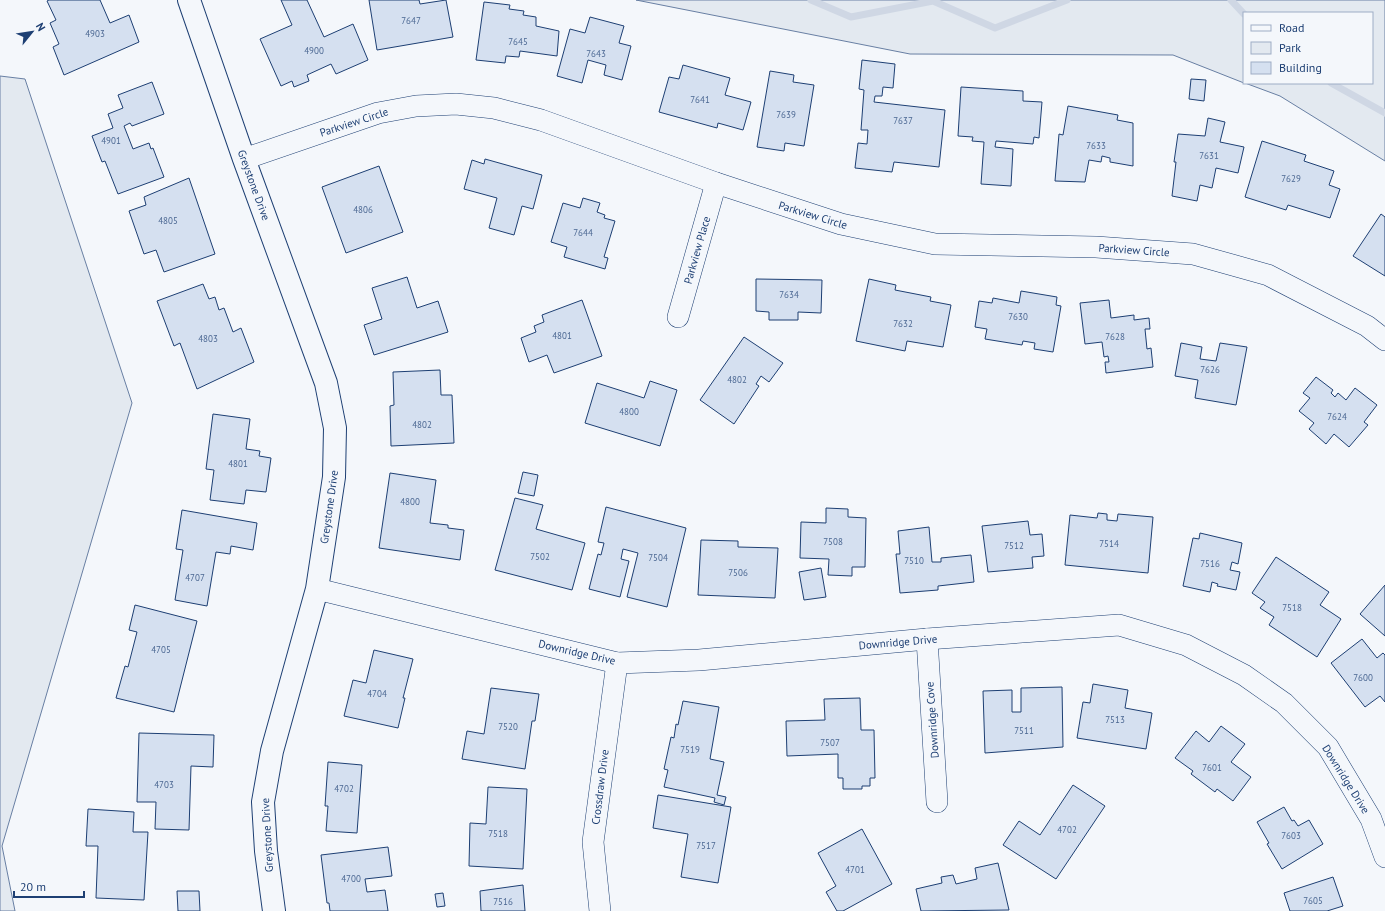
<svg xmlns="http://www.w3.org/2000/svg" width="1385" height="911" viewBox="0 0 1385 911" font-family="'PT Sans',sans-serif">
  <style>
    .green { fill: #e3e9f0; stroke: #687fa3 }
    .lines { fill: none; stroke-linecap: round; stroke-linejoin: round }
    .stream { stroke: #cfd7e4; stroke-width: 7 }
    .building { fill: #d5e0f0; stroke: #1d3f73 }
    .minor-casing { stroke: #1d3f73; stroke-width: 22 }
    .tertiary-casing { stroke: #1d3f73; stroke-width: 24 }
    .minor { stroke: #f4f7fb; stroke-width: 21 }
    .tertiary { stroke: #f4f7fb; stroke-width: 22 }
    .labels { text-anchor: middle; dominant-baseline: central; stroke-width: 3; stroke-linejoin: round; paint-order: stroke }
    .number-label { font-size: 9px; fill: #4b6792 }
    .street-label { font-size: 11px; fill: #1d3f73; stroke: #f4f7fb }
  </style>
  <rect width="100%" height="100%" fill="#f4f7fb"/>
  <g class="green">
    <path d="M636,0H1385V161L1280,96L1245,83H1372V13H1244V83L1173,55L910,54Z"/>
    <path d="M0,76L25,79L132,403L2,846L15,911H0Z"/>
  </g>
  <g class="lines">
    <g class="stream">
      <path d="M811,0L851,17L933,1L995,28L1067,0"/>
      <path d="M1231,0L1244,14"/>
      <path d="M1331,83L1385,113"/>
    </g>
  </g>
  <g class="building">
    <path d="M49,0H100L110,23L129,15L139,42L64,75L53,47L59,44L50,23L56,20L47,1Z"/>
    <path d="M281,0H307L324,37L353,24L368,60L336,74L331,64L307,75L309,81L294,87L292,81L281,86L260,39L292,25Z"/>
    <path d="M369,0H419L420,4L446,0L453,37L377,50Z"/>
    <path d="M484,2L510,5L509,9L524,11L523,15L536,17V26L559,31L557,56L520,51L519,57L506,56L505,63L476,60Z"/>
    <path d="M590,17L624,26L619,43L631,46L622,80L604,75L606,65L588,60L582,83L557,76L570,29L585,33Z"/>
    <path d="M862,60L895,64L893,88L883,87L882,96H875L874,102L945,110L939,167L894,162L892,172L855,168L858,143L867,144L868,130H861L864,90L859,89Z"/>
    <path d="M683,65L730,78L725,95L751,102L743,130L718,123L717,128L659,112L669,77L679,79Z"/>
    <path d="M770,71L794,75L793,82L814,85L804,146L785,143L784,151L757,147Z"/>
    <path d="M1191,79L1206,80L1204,101L1189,99Z"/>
    <path d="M152,82L164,114L132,126L130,123L124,126L133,149L149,143L151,149L153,148L164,177L118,194L105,161L102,162L92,136L113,128L108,114L123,108L118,95Z"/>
    <path d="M961,87L1023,91V101L1042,102L1039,138L1034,137L1033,144L996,141L995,147L1013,149L1011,186L981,184L984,142L972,141L973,137L958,136Z"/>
    <path d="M1068,106L1118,115L1117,120L1133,123V166L1110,162V158L1102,156L1101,162L1089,160L1085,182L1055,181L1059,134L1063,135Z"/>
    <path d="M1208,118L1225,122L1220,142L1244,147L1238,173L1216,168L1212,188L1200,185L1197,201L1172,196L1176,162H1174L1178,134L1205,136Z"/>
    <path d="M1262,141L1306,155L1304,161L1334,171L1329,185L1340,189L1330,218L1288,205L1286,210L1245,197Z"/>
    <path d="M485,159L542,175L533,209L522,206L514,235L489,228L497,198L464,189L472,160L484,164Z"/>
    <path d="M379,166L403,232L346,253L322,187Z"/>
    <path d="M189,178L215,254L164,272L156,250L144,254L129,211L146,205L144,197Z"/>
    <path d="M583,198L600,203L597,212L605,215L604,218L615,221L604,257L608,258L605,269L564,257L567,247L551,242L563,203L580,208Z"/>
    <path d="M1381,214L1385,217V276L1353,256Z"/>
    <path d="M407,277L417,308L438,301L448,332L374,355L364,325L382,319L372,288Z"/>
    <path d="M756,279L822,280L821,313L798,312V320H769V312L756,311Z"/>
    <path d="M869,279L896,285L895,290L931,297L930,301L951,305L943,347L907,341L905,351L856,341Z"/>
    <path d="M203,284L209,299L215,297L219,310L224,308L233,332L241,328L254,362L197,389L180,343L174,346L157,301Z"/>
    <path d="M1021,291L1057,297L1056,305L1061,306L1053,352L1034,349L1035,343L1023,341L1022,345L985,339L987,329L975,327L979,301L992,303L993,298L1019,303Z"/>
    <path d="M582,300L602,356L554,373L547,355L529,362L521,338L536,332L534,326L544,322L542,315Z"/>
    <path d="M1109,300L1111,318L1134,315V320L1149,318L1150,329H1145L1147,349L1151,348L1153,367L1106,373L1105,362H1109L1108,356L1104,357L1102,342L1085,344L1080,303Z"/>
    <path d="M744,337L783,363L769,382L761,376L756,384L759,386L734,424L700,400Z"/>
    <path d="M1181,343L1202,347L1200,359L1216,361L1220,343L1247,347L1236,405L1195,398L1198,380L1175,376Z"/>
    <path d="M440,370L441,395H452L454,443L391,446L390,406L394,405L393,372Z"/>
    <path d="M1316,377L1333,390L1331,393L1335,397L1338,393L1346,400L1355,388L1377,405L1364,422L1368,425L1349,447L1334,434L1326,444L1309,429L1314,423L1299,411L1310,398L1303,393Z"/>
    <path d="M650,381L677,390L660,446L585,423L597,383L644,398Z"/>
    <path d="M213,414L250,419L246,449L260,451L259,456L271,458L266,492L246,490L244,504L210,500L214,470L206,469Z"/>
    <path d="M523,472L538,475L534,496L518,493Z"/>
    <path d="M390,473L436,480L430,523L448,525V528L464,530L460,560L379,548Z"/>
    <path d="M515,498L543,505L536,529L585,543L572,590L495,570Z"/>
    <path d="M606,507L686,528L667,607L627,597L638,553L623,549L621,559L629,561L620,597L589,589L598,554L601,555L604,543L598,542Z"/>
    <path d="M826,508L848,509V517L866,518L865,567H852V576L828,575L829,559L800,558L801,522L826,523Z"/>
    <path d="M182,510L257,523L253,550L231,546L230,554L216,552L207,606L175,600L183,550L176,549Z"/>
    <path d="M1098,513L1107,514V520L1117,521L1118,514L1153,517L1148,573L1065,565L1070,515L1097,518Z"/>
    <path d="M1028,521L1030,535L1042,534L1044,556L1032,557L1033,568L988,572L982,526Z"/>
    <path d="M929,527L932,562H941V558L971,555L974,582L938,586V590L900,593L896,554H900L898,531Z"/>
    <path d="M1200,533L1242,543L1238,564L1232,562L1230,570L1240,572L1236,590L1217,586L1218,584L1212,582L1210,592L1183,586L1193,538L1199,539Z"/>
    <path d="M701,540L738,541V547L778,548L775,598L698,595Z"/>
    <path d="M1276,557L1329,592L1320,605L1341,619L1317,657L1269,625L1274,617L1260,608L1265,602L1252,593Z"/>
    <path d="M821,568L826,597L804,600L799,572Z"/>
    <path d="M1385,585V636L1360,614Z"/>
    <path d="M135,605L197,621L174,712L116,698L125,666L128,667L137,632L129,630Z"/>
    <path d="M1362,639L1377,658L1383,653L1385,655V702L1380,696L1365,707L1331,663Z"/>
    <path d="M374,650L413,659L403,698H405L398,728L344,716L353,680L366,683Z"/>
    <path d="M1093,684L1128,690L1125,708L1152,713L1146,749L1077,738L1083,702L1090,703Z"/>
    <path d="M1062,687L1063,747L985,753L983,691L1012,690V712H1021V688Z"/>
    <path d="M491,688L539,694L535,721H532L525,769L462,759L467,731L484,734Z"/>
    <path d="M860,698L861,730H874L875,778H870V786H862V789H843V778H838V754L787,756L786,721L825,720L824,699Z"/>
    <path d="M683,701L719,707L710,759L724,762L717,795L726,797L724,805L714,802L715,798L664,787L668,770L664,769L671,737L674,738L676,724L678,725Z"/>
    <path d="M1221,726L1245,744L1231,762L1251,777L1233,801L1217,789L1215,792L1191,774L1193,771L1175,758L1196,731L1209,742Z"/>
    <path d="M139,733L214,735L213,767L191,766L189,830L155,829L156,802H137Z"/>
    <path d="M328,762L362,765L357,833L326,831L328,806H325Z"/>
    <path d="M1073,785L1105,806L1056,879L1003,845L1019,821L1040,835Z"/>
    <path d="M488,787L527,789L523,869L469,866L470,823L486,824Z"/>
    <path d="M658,795L731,807L718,883L681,877L688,834L653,828Z"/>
    <path d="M1284,807L1292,821L1294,820L1298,826L1309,820L1323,844L1282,869L1267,844L1269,843L1257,822Z"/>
    <path d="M88,809L134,812L133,832H148L144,900L96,898L98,846H86Z"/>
    <path d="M862,829L892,884L843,911H837L826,892L836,886L818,853Z"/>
    <path d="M388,847L392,876L365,879L367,892L385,890L388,911H330L329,903H327L321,855Z"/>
    <path d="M998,863L1009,910L921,911L916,889L942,883L941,877L953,875L956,884L977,879L975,868Z"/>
    <path d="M1333,877L1343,906L1327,911H1290L1284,893Z"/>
    <path d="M523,885L525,911H481L480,891Z"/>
    <path d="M177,891H199L200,911H178Z"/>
    <path d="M443,893L445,906L437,907L435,894Z"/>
  </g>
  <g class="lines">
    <defs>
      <g id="minor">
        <path d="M244,159L378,113L416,106L456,104L494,108L541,120L716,183L841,224L935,244L1096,247L1193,254L1268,275L1367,326L1385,340"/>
        <path d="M678,317L716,183"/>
        <path d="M317,589L617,663L699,660L927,639L1119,625L1186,645L1244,675L1284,703L1328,747L1371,819L1385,857"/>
        <path d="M927,639L937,802"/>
        <path d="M600,911L593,842L617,663"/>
      </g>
      <path id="tertiary" d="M189,0L244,159L326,383L335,428L334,477L317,589L272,751L263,802L266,851L274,911"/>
    </defs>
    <use href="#minor" class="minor-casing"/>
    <use href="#tertiary" class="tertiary-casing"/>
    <use href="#minor" class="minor"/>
    <use href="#tertiary" class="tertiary"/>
  </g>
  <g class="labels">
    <g class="number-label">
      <text x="411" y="20">7647</text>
      <text x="95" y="33">4903</text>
      <text x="518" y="41">7645</text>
      <text x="314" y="50">4900</text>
      <text x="596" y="53">7643</text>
      <text x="700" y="99">7641</text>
      <text x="786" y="114">7639</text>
      <text x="903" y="120">7637</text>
      <text x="111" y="140">4901</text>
      <text x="1096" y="145">7633</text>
      <text x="1209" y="155">7631</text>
      <text x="1291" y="178">7629</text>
      <text x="363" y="209">4806</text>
      <text x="168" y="220">4805</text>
      <text x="583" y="232">7644</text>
      <text x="789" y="294">7634</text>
      <text x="1018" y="316">7630</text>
      <text x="903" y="323">7632</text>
      <text x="562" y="335">4801</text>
      <text x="1115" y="336">7628</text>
      <text x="208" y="338">4803</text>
      <text x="1210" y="369">7626</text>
      <text x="737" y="379">4802</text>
      <text x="629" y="411">4800</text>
      <text x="1337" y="416">7624</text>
      <text x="422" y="424">4802</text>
      <text x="238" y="463">4801</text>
      <text x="410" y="501">4800</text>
      <text x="833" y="541">7508</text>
      <text x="1109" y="543">7514</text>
      <text x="1014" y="545">7512</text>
      <text x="540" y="556">7502</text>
      <text x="658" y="557">7504</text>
      <text x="914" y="560">7510</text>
      <text x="1210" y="563">7516</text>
      <text x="738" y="572">7506</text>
      <text x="195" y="577">4707</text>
      <text x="1292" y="607">7518</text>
      <text x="161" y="649">4705</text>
      <text x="1363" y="677">7600</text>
      <text x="377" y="693">4704</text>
      <text x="1115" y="719">7513</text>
      <text x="508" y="726">7520</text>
      <text x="1024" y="730">7511</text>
      <text x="830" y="742">7507</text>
      <text x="690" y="749">7519</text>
      <text x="1212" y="767">7601</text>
      <text x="164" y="784">4703</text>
      <text x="344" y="788">4702</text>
      <text x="1067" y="829">4702</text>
      <text x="498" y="833">7518</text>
      <text x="1291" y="835">7603</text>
      <text x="706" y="845">7517</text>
      <text x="855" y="869">4701</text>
      <text x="351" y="878">4700</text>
      <text x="1313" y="900">7605</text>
      <text x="503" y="901">7516</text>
    </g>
    <g class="street-label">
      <text transform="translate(354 122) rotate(-18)">Parkview Circle</text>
      <text transform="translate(254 185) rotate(70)">Greystone Drive</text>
      <text transform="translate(813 215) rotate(17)">Parkview Circle</text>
      <text transform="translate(697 250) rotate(-74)">Parkview Place</text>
      <text transform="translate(1134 250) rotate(4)">Parkview Circle</text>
      <text transform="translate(329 507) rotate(-82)">Greystone Drive</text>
      <text transform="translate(898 642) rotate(-5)">Downridge Drive</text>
      <text transform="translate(577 652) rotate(13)">Downridge Drive</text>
      <text transform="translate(932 720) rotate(-94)">Downridge Cove</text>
      <text transform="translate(1346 779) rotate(58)">Downridge Drive</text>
      <text transform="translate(600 787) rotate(-83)">Crossdraw Drive</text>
      <text transform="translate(267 835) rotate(-93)">Greystone Drive</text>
    </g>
  </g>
  <rect x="1243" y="12" width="130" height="72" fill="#f4f7fb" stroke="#9eadc5"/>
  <rect x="1251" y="25" width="20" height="6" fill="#f4f7fb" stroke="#9eadc5"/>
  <text x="1279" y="32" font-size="12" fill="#1d3f73">Road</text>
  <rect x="1251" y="42" width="20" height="12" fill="#e3e9f0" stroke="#9eadc5"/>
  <text x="1279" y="52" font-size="12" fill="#1d3f73">Park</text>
  <rect x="1251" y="62" width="20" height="12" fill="#d5e0f0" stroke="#9eadc5"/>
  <text x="1279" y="72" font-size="12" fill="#1d3f73">Building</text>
  <g transform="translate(32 32) rotate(60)" stroke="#f4f7fb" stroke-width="3" paint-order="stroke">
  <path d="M0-3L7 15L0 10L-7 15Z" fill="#1d3f73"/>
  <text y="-6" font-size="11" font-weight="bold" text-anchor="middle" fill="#1d3f73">N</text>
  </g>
  <path d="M14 891v6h70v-6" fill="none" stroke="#1d3f73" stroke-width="2"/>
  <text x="20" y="891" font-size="12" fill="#1d3f73" stroke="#f4f7fb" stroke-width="3" paint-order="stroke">20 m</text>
</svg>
